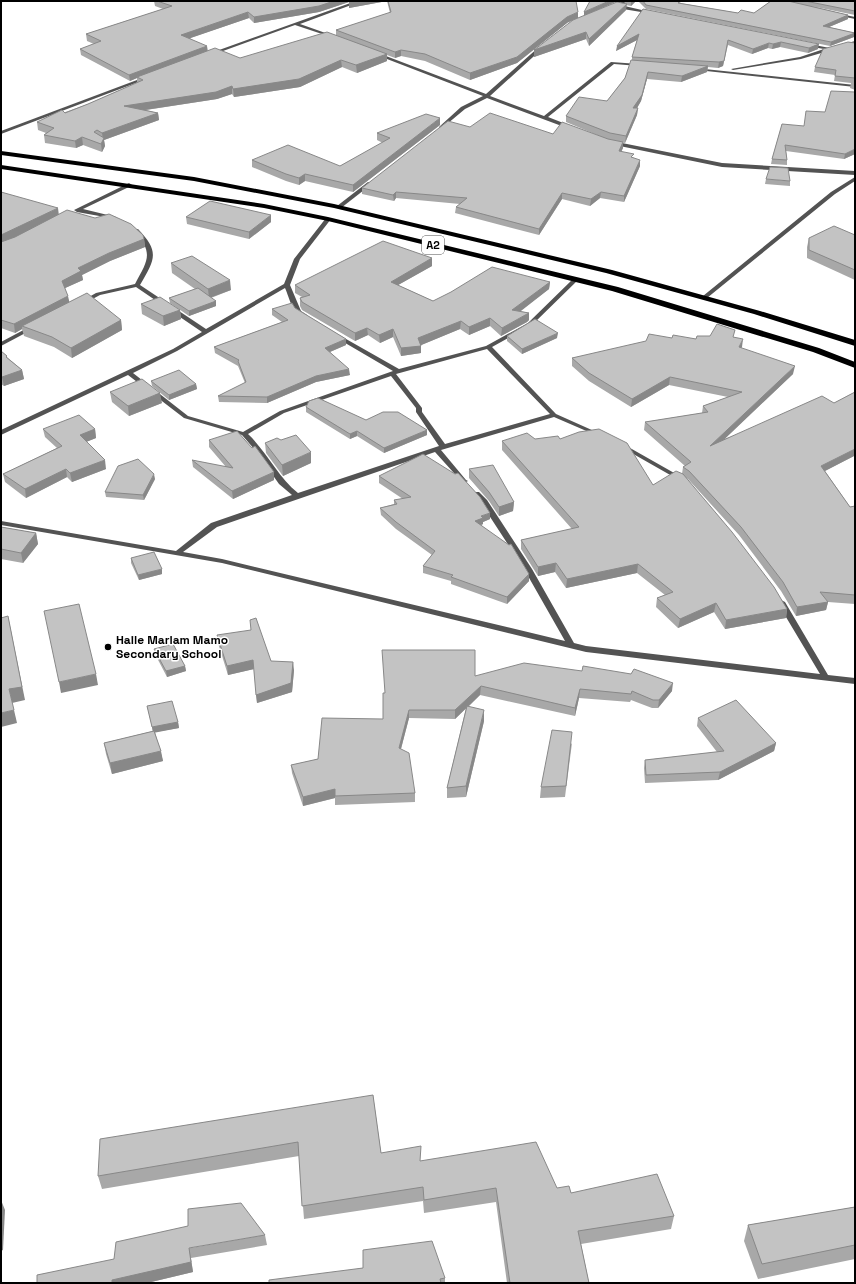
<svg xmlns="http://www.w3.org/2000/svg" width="856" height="1284" viewBox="0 0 856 1284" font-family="'Space Grotesk',sans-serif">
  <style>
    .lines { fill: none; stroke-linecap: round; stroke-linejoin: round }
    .minor { fill: #535353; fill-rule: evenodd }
    .trunk { fill: #000; fill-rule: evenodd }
    .wall { fill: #a8a8a8; fill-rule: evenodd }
    .shaded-wall { fill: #888 }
    .building { fill: #c3c3c3; stroke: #888 }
    .poi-dot { fill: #000; stroke: #fff; stroke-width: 1.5 }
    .labels { text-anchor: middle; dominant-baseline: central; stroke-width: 3; stroke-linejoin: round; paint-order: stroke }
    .shield { fill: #fff; stroke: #4c4c4c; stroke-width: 1 }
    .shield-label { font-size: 11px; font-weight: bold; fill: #000 }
    .poi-label { font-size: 12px; font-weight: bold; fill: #000; stroke: #fff; text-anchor: start }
  </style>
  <rect width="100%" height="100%" fill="#fff"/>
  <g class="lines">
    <g class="minor">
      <path d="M356,1H362L300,24L334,36V38L295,25L212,55L208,54Z"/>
      <path d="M623,1H628L620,5L655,13L653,14L611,7Z"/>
      <path d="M836,13L855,17V19L836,15Z"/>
      <path d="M855,41V43L801,59L733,70L731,69L800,57L824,49L807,46V44H809L830,48Z"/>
      <path d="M540,46L544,47L490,96L544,116L611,62L639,64L641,65L639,66L614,64L548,117L571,126V128H567L487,98L465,109L441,129L439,128V127L461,107L483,96L374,54L378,53L486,94Z"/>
      <path d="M695,68L855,85V87L697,70H695Z"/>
      <path d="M145,77L149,78L1,134V131Z"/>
      <path d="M612,141L722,163L855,171V175L722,167L610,144V142Z"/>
      <path d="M855,177V181L835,194L707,298H703V296L831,192Z"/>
      <path d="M368,182L373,183L341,208H337V206Z"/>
      <path d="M129,183L132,185L131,186L83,209L116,217V219L77,212L74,210Z"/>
      <path d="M326,218L331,219L300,259L290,285L301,311L307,315V317C293,318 290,299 285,288L177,351L133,373L188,416L243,432L280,411L393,371L335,337V335H339L399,369L486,346L528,323L574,278H578V280L532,325L492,347L556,414L603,435L600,437L598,436L554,417L441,450L466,480L468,481L466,482H462L435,452L217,527L183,552L222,559L565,641L524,569L481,503L472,494L476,492H479L487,500L532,569L574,643L586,646L820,674L777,602L781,600L785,602L828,675L855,678V684L586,652L222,563L1,525V521L176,551L211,523L292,495L279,484L255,450L242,435L184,418L128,375L3,434L1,435V430L173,349L202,332L136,287L100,295L85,303L83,304L80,302L96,293L135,284C148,260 154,253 134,231V229H138C160,252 155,259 140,285L206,329L284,284L294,259ZM487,349L550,414L445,444L422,412V408L396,374ZM391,376L416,408V412L439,446L298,493C278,477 267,452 248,434L284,413Z"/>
      <path d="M31,326L33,327V329L1,346V342Z"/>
      <path d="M623,444L683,478L685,479L683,480H679L621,447L620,446Z"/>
    </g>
    <g class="trunk">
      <path d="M1,151L194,177L334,204L612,270L760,311L855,340V346L754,314L606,273L334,208L194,181L1,155Z"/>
      <path d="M1,165L264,204L328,217L618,287L819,348L855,362V368L813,352L612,291L328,221L264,208L1,169Z"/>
    </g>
  </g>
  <g class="wall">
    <path d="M154,1H576L567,23L517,63L470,80L425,61L401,56L395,58L387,55V61L357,73L342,67L300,87L234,97L232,94L217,99L146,110L158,113L159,120L104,140L105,146L102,152L83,145L76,148L45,143L44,135L46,133L38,130L37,122L88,104L137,83V78L130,81L81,55L80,49L94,44L87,41L86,34L163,9L155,6ZM387,1L390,13L336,30V35L240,58L207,51L190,38L249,18L254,23L319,12L349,2V8Z"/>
    <path d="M625,1H636L631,6L626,5V10L589,46L586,39L534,57V50L625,3Z"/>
    <path d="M638,1H681L680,3L738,13H754L771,1H855V15L811,6L848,15V19L829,27L855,33V34L854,37L830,46L646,9Z"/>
    <path d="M643,9L818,49L808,53L780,47L772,49L768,48L752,54L728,45L723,66L718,68L708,67L707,72L681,82L647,79L641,101L637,108H638L637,115L625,143L609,140L566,122V116L607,101L625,78L632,60V57L637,40L616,51Z"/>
    <path d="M855,43V90L850,88L851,83L834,81L835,75L814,72L815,67Z"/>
    <path d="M782,124L855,154L844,159L786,151L787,160V165L771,164L772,159Z"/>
    <path d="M440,125L353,192L305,181L299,185L286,181L252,167V160L340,166L383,143L377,140V133Z"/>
    <path d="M470,127L553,134L623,148L621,151L634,158L640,166L624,202L600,198L590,206L562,199L539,235L455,213L456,207L460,204L396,198L394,201L362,194V188Z"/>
    <path d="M766,179L790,181V186L765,184Z"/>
    <path d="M1,192L59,215L144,239L145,247L110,261L82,275L83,280L65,288L69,302L121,320L122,330L72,358L54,347L24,336L22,329L15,333L1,328Z"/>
    <path d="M271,215V222L249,239L187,224L186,217Z"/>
    <path d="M855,235V280L807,258V247L809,238Z"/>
    <path d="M432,258V266L398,285L433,301L550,282L549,289L520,311L529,313V320L527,322L501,336L490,326L469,335L460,329L421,345V353L401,356L393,337L380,343L368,335L355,341L302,310L300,306V298L302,297L295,293V285Z"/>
    <path d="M171,263L231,290L211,298L216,301V306L189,316L170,303L169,298L195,289L172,273Z"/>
    <path d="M141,304L180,310L181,319L164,326L142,314Z"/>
    <path d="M295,308L346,339V345L330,352L350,375L316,382L267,403L219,402L218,396L245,383L238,366L215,353L214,347L282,322L272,315V309Z"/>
    <path d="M507,336L557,338L522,354L507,341Z"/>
    <path d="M734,337L741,348L793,374L724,439L834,403L855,392V457L854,456L825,471L850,507L855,506V604L828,602L826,610L796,616L781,591L739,535L688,479L686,478L787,609L786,618L725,629L714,612L678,628L656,607L657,598L665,595L637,573L566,588L555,572L538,576L521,549V540L572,529L502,450V441L535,439H560L653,485L682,474L683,467L685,466L644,430L645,422L702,413L703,406L728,397L669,385L631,407L589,381L572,366V358L672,338L696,339Z"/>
    <path d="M1,351L8,358L22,370L24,379L4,386L1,384Z"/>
    <path d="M151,381L196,384L197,389L169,400L152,386Z"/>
    <path d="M110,392L162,403L129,416L112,402Z"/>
    <path d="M306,407L366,420L427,435L384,453L357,436L350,439L306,412Z"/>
    <path d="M43,429H95L96,438L86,442L106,469L72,482L67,477L26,498L5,482L3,474L57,448L45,437Z"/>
    <path d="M209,440L274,480L233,499L193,467L192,460L226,467L209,447Z"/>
    <path d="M265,443L311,463L283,476L266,453Z"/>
    <path d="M469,469L514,502L513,511L499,516L489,501L469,478Z"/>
    <path d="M379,476L490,519L483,522V524L481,525L529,581L507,604L451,584V581L423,573V566L432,555L396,529L381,515L380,508L394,504V500L403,499L379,483Z"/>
    <path d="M155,479L144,500L106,497L105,492Z"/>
    <path d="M1,527L36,533L38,544L23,563L1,559Z"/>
    <path d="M131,558L162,574L139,580L131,563Z"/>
    <path d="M217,635L271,661L294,670L292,692L257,703L254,669L228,675L218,643Z"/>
    <path d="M154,649L185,666L186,671L167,677L155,654Z"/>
    <path d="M475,676L672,691L658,708H652L631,700L630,702L579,698L575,716L480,695L468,707L484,721L466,797L447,798V788L466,708L455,719L409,718L401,749L415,793V802L335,805V798L303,806L292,773L291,765L318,759L383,719L384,693Z"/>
    <path d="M147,706L178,722L179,728L155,732L163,761L112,774L106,754L104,743L153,731Z"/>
    <path d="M698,718L776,743L774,751L718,780L645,783L644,768L645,760L717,752L697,726Z"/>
    <path d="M572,743L565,797L540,798L541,787Z"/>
    <path d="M373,1095L381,1153L421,1161L557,1188L571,1193L674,1216L671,1229L581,1244L589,1283H507L496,1202L424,1213L423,1201L304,1219L299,1156L102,1189L98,1176Z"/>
    <path d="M855,1207V1259L758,1279L744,1241L748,1225Z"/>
    <path d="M265,1235L267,1245L191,1258L193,1272L147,1283H37V1275Z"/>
    <path d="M363,1268L445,1278V1283H269Z"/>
  </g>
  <g class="shaded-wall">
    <path d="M334,1H387L349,8V2L319,12L254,23V17Z"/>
    <path d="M609,1H618L584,16V12Z"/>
    <path d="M632,1H636L631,6V2Z"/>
    <path d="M627,4L626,10L589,46V39Z"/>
    <path d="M248,12L249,18L182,41L181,35Z"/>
    <path d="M578,12V18L567,23L517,63L470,80V73L567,17Z"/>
    <path d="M848,15V19L822,30L823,26Z"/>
    <path d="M586,32V39L534,57V50Z"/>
    <path d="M855,33L854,37L830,46L831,42Z"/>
    <path d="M639,34V39L616,51L617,46Z"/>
    <path d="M728,40L723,66L718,68L719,62Z"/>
    <path d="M781,42L780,47L772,49L773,44Z"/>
    <path d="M769,43L768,48L752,54L753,49Z"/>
    <path d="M819,44L818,49L808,53L809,48Z"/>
    <path d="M207,46L208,52L137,77V78L130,81L129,75Z"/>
    <path d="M401,50V56L395,58V52Z"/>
    <path d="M387,54V61L357,73L356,65Z"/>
    <path d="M341,60L342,67L300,87L234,97L233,89Z"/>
    <path d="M708,66L707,72L681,82L682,76Z"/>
    <path d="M648,72L647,79L641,101L633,115V108Z"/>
    <path d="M232,86V94L217,99L125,113L124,106Z"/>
    <path d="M638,108L637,115L625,143L626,136Z"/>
    <path d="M158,113L159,120L104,140L105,146L102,152L101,144L103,140L102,133Z"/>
    <path d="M440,118V125L353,192V185Z"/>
    <path d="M82,137L83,145L76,148L75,141Z"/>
    <path d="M623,142V148L619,157V151Z"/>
    <path d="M855,149V154L844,159L845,154Z"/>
    <path d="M640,160V166L624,202V196Z"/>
    <path d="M305,174V181L299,185V178Z"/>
    <path d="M396,192V198L394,201L393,195Z"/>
    <path d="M601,192L600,198L590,206L591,199Z"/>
    <path d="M562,193V199L539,235V229Z"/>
    <path d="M58,208L59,216L1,244V235Z"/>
    <path d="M271,215V222L249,239V232Z"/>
    <path d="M144,239L145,247L110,261L82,275L83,280L63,289L62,281L78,268L109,253Z"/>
    <path d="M432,258V266L391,289V282Z"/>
    <path d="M230,280L231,290L209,298L208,289Z"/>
    <path d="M550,282L549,289L512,318V310Z"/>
    <path d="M68,296L70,305L22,326V329L15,333L14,324Z"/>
    <path d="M216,301V306L189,316V311Z"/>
    <path d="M180,310L181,319L164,326L163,316Z"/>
    <path d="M529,313V320L527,322L501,336L502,328Z"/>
    <path d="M490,318V326L469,335V327Z"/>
    <path d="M121,320L122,330L72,358L71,348Z"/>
    <path d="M461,321L460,329L419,346H421V353L401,356V348L418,338Z"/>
    <path d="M367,328L368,335L355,341V333Z"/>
    <path d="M393,329V337L380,343L379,335Z"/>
    <path d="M558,333L557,338L522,354V349Z"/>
    <path d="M346,339V345L325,354V348Z"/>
    <path d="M743,339L742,347L738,355L739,347Z"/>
    <path d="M795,366L793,374L709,454L710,446Z"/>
    <path d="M349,369L350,375L316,382L267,403V397L316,376Z"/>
    <path d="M22,370L24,379L4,386L2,377Z"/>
    <path d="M670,377L669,385L631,407L632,399Z"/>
    <path d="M196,384L197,389L169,400V395Z"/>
    <path d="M160,393L162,403L129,416L128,406Z"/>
    <path d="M95,429L96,438L81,444L80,435Z"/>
    <path d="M427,430V435L384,453V448Z"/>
    <path d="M357,431V436L350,439V434Z"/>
    <path d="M855,449L854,456L819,474L821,466Z"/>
    <path d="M311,452V463L283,476L282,465Z"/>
    <path d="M105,460L106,469L72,482L70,473Z"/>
    <path d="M66,469L67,477L26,498L25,489Z"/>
    <path d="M274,472V480L233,499L232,491Z"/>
    <path d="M154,474L155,479L144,500L143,495Z"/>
    <path d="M514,502L513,511L499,516V507Z"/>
    <path d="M490,513V519L483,522V524L475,528V521L481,516Z"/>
    <path d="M36,533L38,544L23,563L21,553Z"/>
    <path d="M556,563L555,572L538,576V567Z"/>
    <path d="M638,564L637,573L566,588L567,579Z"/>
    <path d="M162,569V574L139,580L138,575Z"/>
    <path d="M529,574V581L507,604V597Z"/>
    <path d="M828,602L826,610L796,616L797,607Z"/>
    <path d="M716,603L714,612L678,628L680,619Z"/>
    <path d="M787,609L786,618L725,629L726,620Z"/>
    <path d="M8,616L25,700L12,703L9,689Z"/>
    <path d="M253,660L254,669L228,675L227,666Z"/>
    <path d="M293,662L294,670L292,692L257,703L256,695Z"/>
    <path d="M185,666L186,671L167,677L166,671Z"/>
    <path d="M96,674L98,685L61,693L59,682Z"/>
    <path d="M673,683L672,691L658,708L659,700Z"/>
    <path d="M481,686L480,695L455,719V710Z"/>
    <path d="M580,689L579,698L575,716V708Z"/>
    <path d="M14,710L17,723L1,727V713Z"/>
    <path d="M409,710V718L399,756V748Z"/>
    <path d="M484,710V721L466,797V786Z"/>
    <path d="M178,722L179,728L153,733L152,727Z"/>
    <path d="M776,743L774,751L718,780L720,772Z"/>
    <path d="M161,751L163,761L112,774L110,763Z"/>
    <path d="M335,789V798L303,806V797Z"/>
    <path d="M1,1200L5,1210L3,1250L1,1251Z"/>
    <path d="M189,1248L193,1272L147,1283H112V1280Z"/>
  </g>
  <g class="building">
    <path d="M157,1H334L319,6L254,17L248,12L181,35L207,46L129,75L80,49L101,41L86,34L172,6Z"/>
    <path d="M388,1H576L578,12L567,17L517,57L470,73L425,54L401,50L395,52L336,30L391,12Z"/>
    <path d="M590,1H609L584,12Z"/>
    <path d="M643,1H680L678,3L738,13L741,10L754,13L771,1H788L848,15L823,26L855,33L831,42L646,5Z"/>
    <path d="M805,1H855V11Z"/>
    <path d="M617,2L627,4L589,39L586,32L534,50L573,20Z"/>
    <path d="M643,9L819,44L809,48L781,42L773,44L769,43L753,49L728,40L724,61L719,62L632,57L639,34L617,46Z"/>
    <path d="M327,32L387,54L356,65L341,60L299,79L233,89L232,86L216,92L124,106L158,113L102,133L97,130L94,132L104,138L101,144L82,137L75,141L44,135L54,128L37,122L62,110L65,113L88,104L143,80L137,77L215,48L240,58Z"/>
    <path d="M848,42L855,43V78L835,76L836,70L815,67L823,49Z"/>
    <path d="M631,60L708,66L682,76L648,72L642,95L633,108H638L626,136L610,133L566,116L579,97L607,101L625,78Z"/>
    <path d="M831,91L855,92V149L845,154L785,145L787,160L772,159L782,124L804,126L806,111L825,112Z"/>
    <path d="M490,113L553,134L562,122L608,139L623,142L619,151L634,154L631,157L640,160L624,196L601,192L591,199L562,193L539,229L456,207L467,198L396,192L393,195L362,188L448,121L470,127Z"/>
    <path d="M426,114L440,118L353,185L305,174L299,178L286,174L252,160L288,145L340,166L390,138L377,133Z"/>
    <path d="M770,167L788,168L790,181L766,179Z"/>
    <path d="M1,192L58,208L1,235Z"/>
    <path d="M210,201L271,215L249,232L186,217Z"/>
    <path d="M67,210L95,218L109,214L131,224L143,235L144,239L109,253L78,268L81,271L62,281L68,296L14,324L1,320V242L15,237Z"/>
    <path d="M834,226L855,235V270L809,250V238Z"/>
    <path d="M383,241L432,258L391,282L433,301L451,292L492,267L550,282L512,310L529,313L527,314L502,328L490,318L469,327L461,321L418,338L421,346L401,348L393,329L379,335L367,328L355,333L302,302L300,298L310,295L295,285Z"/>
    <path d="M192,256L230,280L208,289L171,263Z"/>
    <path d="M198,288L216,301L189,311L169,298Z"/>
    <path d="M87,293L121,320L71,348L52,337L22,326Z"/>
    <path d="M160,297L180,310L163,316L141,304Z"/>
    <path d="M292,303L295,308L346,339L325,348L349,369L316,376L267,397L218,396L246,382L238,361L239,360L214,347L288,320L272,309Z"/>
    <path d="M535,319L558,333L522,349L507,336Z"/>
    <path d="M717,324L735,330L733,337L743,339L739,347L795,366L710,446L822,396L834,403L855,392V449L821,466L850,507L855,506V595L820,592L828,602L797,607L783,582L741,527L689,471L683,467L691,462L645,422L708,412L703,406L742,392L670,377L632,399L589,373L572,358L646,341L649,334L672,338L673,335L696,339L697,336H710Z"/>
    <path d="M1,351L7,356L6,357L22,370L2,377L1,376Z"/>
    <path d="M179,370L196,384L169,395L151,381Z"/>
    <path d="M142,379L160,393L128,406L110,392Z"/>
    <path d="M318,398L366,420L383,412H398L427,430L384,448L357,431L350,434L306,407L309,401Z"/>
    <path d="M79,415L95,429L80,435L105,460L70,473L66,469L25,489L3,474L62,446L43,429Z"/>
    <path d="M599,429L627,443L653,485L676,471L683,474L732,532L774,587L787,609L726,620L716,603L680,619L657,598L673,592L638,564L567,579L556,563L538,567L521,540L579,527L502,441L527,433L535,439L558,436L560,439L579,432Z"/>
    <path d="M237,431L252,448L255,446L274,472L232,491L192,460L233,468L209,440Z"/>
    <path d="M296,435L311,452L282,465L265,443L277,438L281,440Z"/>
    <path d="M423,454L455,474L458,473L480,497L490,513L481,516L483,518L475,521L509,545L511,544L529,574L507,597L451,577L453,575L423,566L435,551L396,522L380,508L397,504L394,500L411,497L379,476Z"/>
    <path d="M138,459L154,474L143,495L105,492L118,466Z"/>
    <path d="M493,465L514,502L499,507L489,492L469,469Z"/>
    <path d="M1,527L36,533L21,553L1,549Z"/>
    <path d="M154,552L162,569L138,575L131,558Z"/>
    <path d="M79,604L96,674L59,682L44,611Z"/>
    <path d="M8,616L22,687L9,689L14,710L1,713V618Z"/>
    <path d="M256,618L271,661L293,662L291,683L256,695L253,660L227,666L217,635L251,630L250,620Z"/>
    <path d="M173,644L185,666L166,671L154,649Z"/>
    <path d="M382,650H475V676L524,663L582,671L583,666L631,674L634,669L673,683L659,700H653L632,691L631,694L580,689L575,708L481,686L455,710H409L399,748L409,753L415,793L335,796V789L303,797L291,765L318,759L322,718L383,719V693H385Z"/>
    <path d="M736,700L776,743L720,772L646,775L645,760L724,751L698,718Z"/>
    <path d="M172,701L178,722L152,727L147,706Z"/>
    <path d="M467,706L484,710L466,786L447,788Z"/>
    <path d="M552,730L572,732L566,786L541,787Z"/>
    <path d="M154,731L161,751L110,763L104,743Z"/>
    <path d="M373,1095L381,1153L421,1146L420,1161L536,1142L557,1188L569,1186L571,1193L657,1174L674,1216L578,1231L589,1283H510L496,1188L424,1200L423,1187L302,1206L298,1142L98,1176L100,1139Z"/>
    <path d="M241,1203L265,1235L189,1248L191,1262L112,1280V1283H37V1275L114,1259L116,1242L188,1226V1209Z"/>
    <path d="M855,1207V1245L762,1264L748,1225Z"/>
    <path d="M432,1241L445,1278L440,1279L441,1283H269V1280L363,1268V1250Z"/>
  </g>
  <circle class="poi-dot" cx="108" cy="647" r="4"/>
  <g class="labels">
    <rect class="shield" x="422" y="236" width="22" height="18" rx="3"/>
    <g class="shield-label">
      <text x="433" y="245">A2</text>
    </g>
    <g class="poi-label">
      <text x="116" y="640">Haile Mariam Mamo<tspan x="116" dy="14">Secondary School</tspan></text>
    </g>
  </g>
  <rect width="856" height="1284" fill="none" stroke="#000000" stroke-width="4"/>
</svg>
